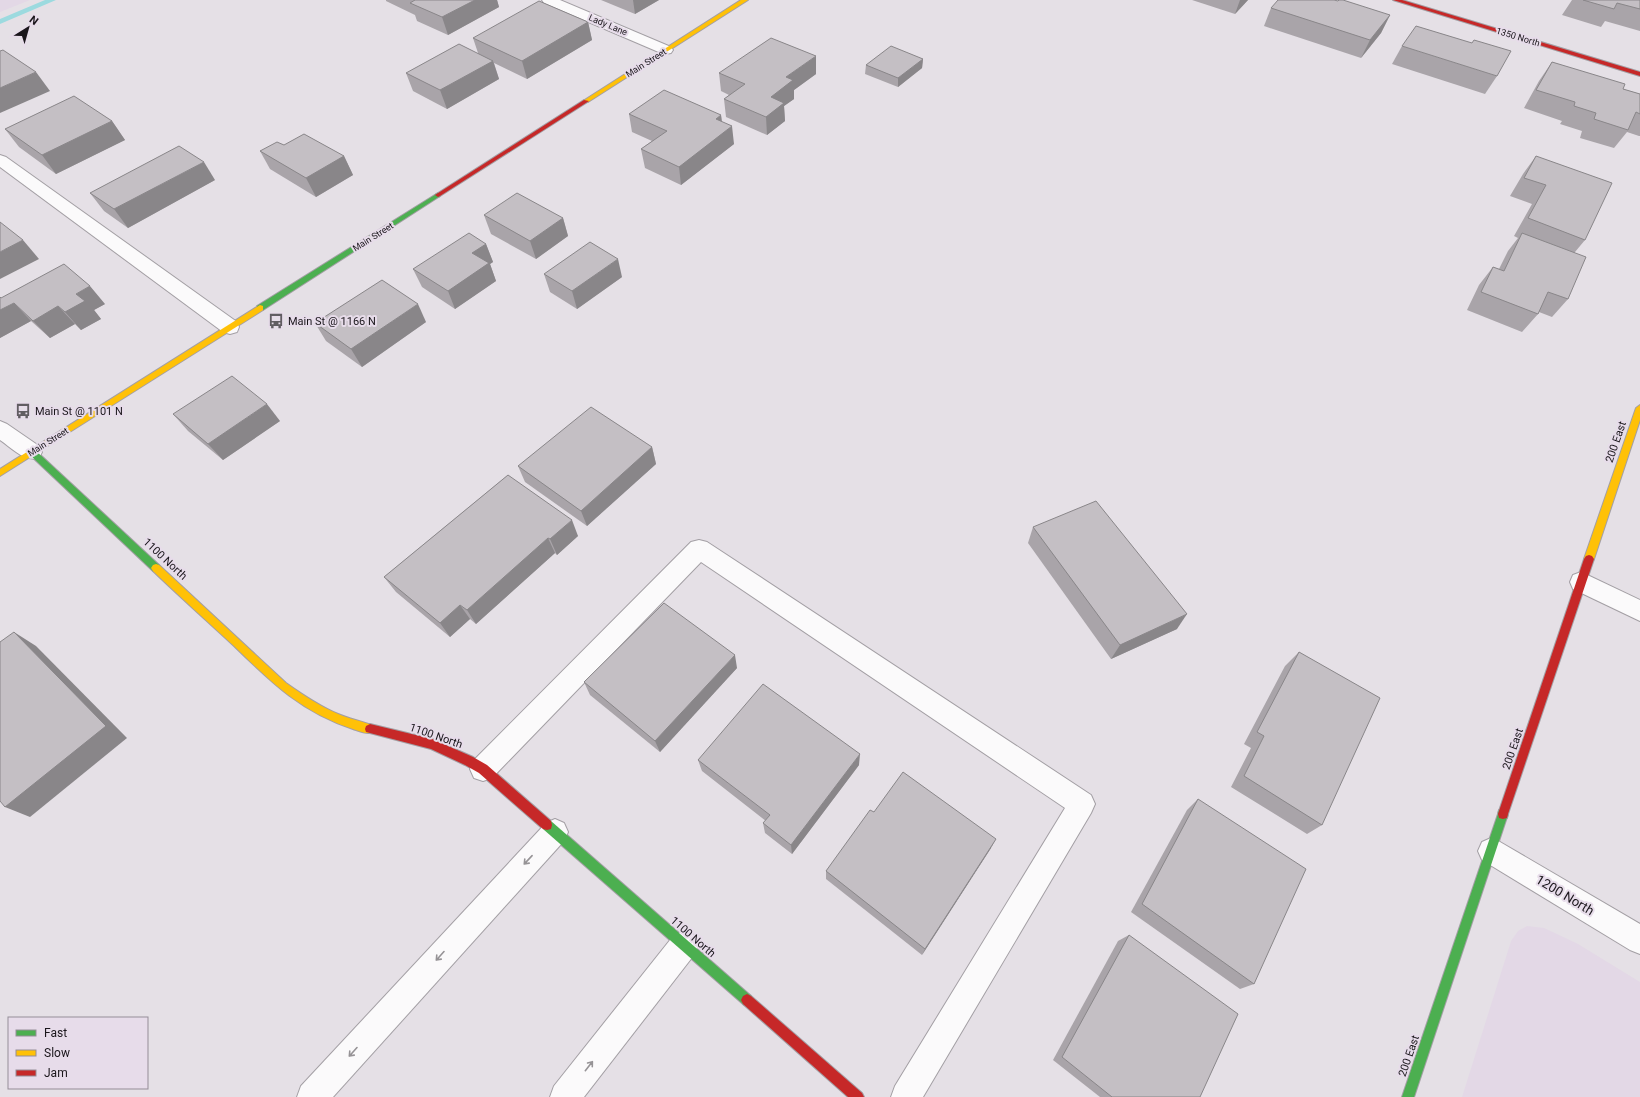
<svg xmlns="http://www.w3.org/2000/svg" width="1640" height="1097" viewBox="0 0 1640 1097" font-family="Roboto,sans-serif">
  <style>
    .built { fill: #e3d8e6 }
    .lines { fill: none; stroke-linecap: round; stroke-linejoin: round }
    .stream { fill: #9cdadf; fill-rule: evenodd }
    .lane-casing { stroke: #a39fa4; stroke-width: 2 }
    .street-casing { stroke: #a39fa4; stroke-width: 2 }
    .fast-casing { stroke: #a39fa4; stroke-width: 2 }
    .slow-casing { stroke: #a39fa4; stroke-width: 2 }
    .jam-casing { stroke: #a39fa4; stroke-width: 2 }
    .lane { fill: #fbfafb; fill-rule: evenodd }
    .street { fill: #fbfafb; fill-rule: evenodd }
    .fast { fill: #4caf50; fill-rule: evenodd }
    .slow { fill: #ffc107; fill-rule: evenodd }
    .jam { fill: #c62828; fill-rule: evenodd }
    .wall { fill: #a9a4a9 }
    .shaded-wall { fill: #898689 }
    .building { fill: #c4bfc4; stroke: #898689 }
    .oneway { stroke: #969396 }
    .labels { text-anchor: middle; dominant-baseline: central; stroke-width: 4; stroke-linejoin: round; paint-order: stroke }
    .far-street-label { font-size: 9px; fill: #1a161b; stroke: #e7dcea }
    .poi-label { font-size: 11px; fill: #1a161b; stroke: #e7dcea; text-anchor: start }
    .street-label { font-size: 11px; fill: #1a161b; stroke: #e7dcea }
    .near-street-label { font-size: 13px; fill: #1a161b; stroke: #e7dcea }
  </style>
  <rect width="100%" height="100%" fill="#e5e0e6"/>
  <g class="built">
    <path d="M0,0H30L0,12Z"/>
    <path d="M1527,926L1544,928L1557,934L1578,944L1640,982V1097H1462L1511,941L1518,931Z"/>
  </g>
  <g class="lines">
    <path class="stream" d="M45,0H56L0,24V19Z"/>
    <defs>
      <g id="lane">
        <path d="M0,155L6,157L237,322L239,327L237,332L230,334L223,332L0,167Z"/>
        <path d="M0,421L7,424L39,446L42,452L39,458C24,462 12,448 0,440Z"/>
        <path d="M699,540L707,542L1091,795L1095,804L1091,813L923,1097H891L895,1086L1065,808L701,562L492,778L483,781L474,778L470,769L474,760L691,542Z"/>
        <path d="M555,819L564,823L568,832L564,841L333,1097H297L301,1086L546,823Z"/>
        <path d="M684,931L694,935L698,945L694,955L584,1097H550L554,1086L674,935Z"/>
      </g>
      <g id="street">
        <path d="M542,0H560L671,47L673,50L671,53L666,54L661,53L544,3Z"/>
        <path d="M1581,572L1640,600V621L1573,589L1570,582L1573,575Z"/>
        <path d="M1491,838L1500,842L1640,924V954L1630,950L1482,860L1478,851L1482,842Z"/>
      </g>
      <g id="fast">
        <path d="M438,193L440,194V196L263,310H257V306Z"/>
        <path d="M32,449L35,450L159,565L161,568L159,571L156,572L153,571L29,454L28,452L29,450Z"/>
        <path d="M1503,809L1507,810L1508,814L1414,1097H1402L1498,814L1499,810Z"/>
        <path d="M547,820L551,821L751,996L753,1000L751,1004L747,1006L743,1004L543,829L542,825L543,821Z"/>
      </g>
      <g id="slow">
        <path d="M741,0H748L588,102L583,101Z"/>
        <path d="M260,305L263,306V310L0,476V469Z"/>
        <path d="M1640,405V420L1594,559L1592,562H1586L1584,559L1636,408Z"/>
        <path d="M156,564L159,565L286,683C303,695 319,706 338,714C349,719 362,721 374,726L375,729L374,732C367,735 359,731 353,729C301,712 271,682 233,645C206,620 179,596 153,571L151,568L153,565Z"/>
      </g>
      <g id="jam">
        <path d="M1393,0H1402L1640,72V76Z"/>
        <path d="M584,100L589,101L440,196L438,197L435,195Z"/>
        <path d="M1589,555L1592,556L1594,559L1508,814L1507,818L1503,819L1499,818L1498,814L1584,559L1586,556Z"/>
        <path d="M370,724L432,739L473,757L487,765L551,821L552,825L551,829L547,830L543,829L479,773L465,765L431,749L366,732L365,729L366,726Z"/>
        <path d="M747,994L751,996L862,1093L864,1097H848L743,1004L741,1000L743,996Z"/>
      </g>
    </defs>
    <use href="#lane" class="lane-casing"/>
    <use href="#street" class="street-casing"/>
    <use href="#fast" class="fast-casing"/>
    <use href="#slow" class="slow-casing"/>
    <use href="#jam" class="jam-casing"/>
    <use href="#lane" class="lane"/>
    <use href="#street" class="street"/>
    <use href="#fast" class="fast"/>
    <use href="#slow" class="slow"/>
    <use href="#jam" class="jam"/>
  </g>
  <g class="wall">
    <path d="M386,0H497L499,7L448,35L417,21L415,15L386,1Z"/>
    <path d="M601,0H659L635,14Z"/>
    <path d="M1192,0H1248L1235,14Z"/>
    <path d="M1572,0H1640V31L1605,21L1601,27L1562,15Z"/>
    <path d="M1271,8L1390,15L1381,33L1361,58L1264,26Z"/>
    <path d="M588,22L592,40L527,79L494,63L499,79L447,109L413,91L406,73L478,53L473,38Z"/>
    <path d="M1402,46L1497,76L1485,94L1392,64Z"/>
    <path d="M923,59L922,68L898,87L865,74L866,65Z"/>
    <path d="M1552,62L1623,89L1640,94V136H1639L1627,132L1614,148L1580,138L1582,131L1560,124L1562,121L1524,108L1539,81Z"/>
    <path d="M719,73L816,74L794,90V99L784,106L785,121L767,135L726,117L724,99L729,95L721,91Z"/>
    <path d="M629,114L721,115L722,122L734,144L681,185L645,168L641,149L652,141L632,132Z"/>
    <path d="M112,121L125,140L56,174L19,147L5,129Z"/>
    <path d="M284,145L344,156L353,175L316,197L270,169L260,151Z"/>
    <path d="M1536,156L1585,240L1575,252L1568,299L1552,317L1539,312L1538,314L1522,332L1467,310L1479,285L1493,267L1499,269L1508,251L1518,238L1514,236L1532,204L1510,196L1523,174Z"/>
    <path d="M215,180L128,228L104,211L90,193Z"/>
    <path d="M484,215L563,218L568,236L536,259L491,234Z"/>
    <path d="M486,244L493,262L490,264L496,281L455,309L422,287L413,269Z"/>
    <path d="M544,274L622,277L577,309L550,292Z"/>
    <path d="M0,297L1,298L105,304L94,310L101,319L81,330L75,324L50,338L31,321L0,338Z"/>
    <path d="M426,322L362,367L326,341L315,323Z"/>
    <path d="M173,414L280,421L223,460L188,431Z"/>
    <path d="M652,447L656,464L587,526L525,482L518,466Z"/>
    <path d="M508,475L578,536L557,555L555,553L476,624L470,619L450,637L396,592L384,577Z"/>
    <path d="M1033,527L1177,629L1111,659L1028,543Z"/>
    <path d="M1299,652L1322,825L1307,834L1231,787L1251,748L1244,744L1285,666Z"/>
    <path d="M737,668L660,752L590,695L584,682Z"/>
    <path d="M698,760L859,765L792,854L765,833L763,823L766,821L702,771Z"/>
    <path d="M1198,799L1254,984L1240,989L1131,912L1187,810Z"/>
    <path d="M874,812L991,848L922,955L826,879V871Z"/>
    <path d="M1129,935L1200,1097H1100L1053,1060L1118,941Z"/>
  </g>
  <g class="shaded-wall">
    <path d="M475,0H497L499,7L448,35L442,17Z"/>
    <path d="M633,0H659L635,14Z"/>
    <path d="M1240,0H1248L1235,14Z"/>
    <path d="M1390,15L1381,33L1361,58L1370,40Z"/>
    <path d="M588,22L592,40L527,79L522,61Z"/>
    <path d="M816,56V74L794,90V99L784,106L785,121L767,135L766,117L771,97L786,77Z"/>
    <path d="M923,59L922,68L898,87V78Z"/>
    <path d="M493,61L499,79L447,109L440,90Z"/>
    <path d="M36,72L50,91L0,113V88Z"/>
    <path d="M721,115L723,133L732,126L734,144L681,185L679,167L716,119Z"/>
    <path d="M112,121L125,140L56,174L42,155Z"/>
    <path d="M344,156L353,175L316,197L306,178Z"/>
    <path d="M204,162L215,180L128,228L114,209Z"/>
    <path d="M563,218L568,236L536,259L530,241Z"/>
    <path d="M23,240L39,259L0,279V252Z"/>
    <path d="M486,244L493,262L490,264L496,281L455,309L448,291L472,253Z"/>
    <path d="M618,259L622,277L577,309L572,291Z"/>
    <path d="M90,286L105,304L94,310L101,319L81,330L65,312L76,294Z"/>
    <path d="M14,303L31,321L0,338V310Z"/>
    <path d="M418,304L426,322L362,367L351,349Z"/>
    <path d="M58,306L75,324L50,338L33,321Z"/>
    <path d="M267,404L280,421L223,460L208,444Z"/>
    <path d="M652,447L656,464L587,526L581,511Z"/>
    <path d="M572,520L578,536L557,555L550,539Z"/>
    <path d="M548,538L555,553L476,624L467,610Z"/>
    <path d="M460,605L470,619L450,637L440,623Z"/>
    <path d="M1187,614L1177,629L1111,659L1120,645Z"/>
    <path d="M14,632L36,646L127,738L30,817L5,807Z"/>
    <path d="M735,655L737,668L660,752L655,741Z"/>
    <path d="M860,754L859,765L792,854L791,845Z"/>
    <path d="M996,839L991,848L922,955L925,949Z"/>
  </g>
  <g class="building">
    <path d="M415,0H475L442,17L410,3Z"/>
    <path d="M1278,0H1334L1338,1L1339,0H1343L1390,15L1370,40L1271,8Z"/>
    <path d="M1583,0H1640V9L1617,3L1614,9Z"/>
    <path d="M539,1L588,22L522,61L473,38Z"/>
    <path d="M1416,26L1472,43L1474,40L1511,51L1497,76L1402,46Z"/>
    <path d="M771,38L816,56L786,77L793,80L771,97L784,103L766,117L724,99L745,84L719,73Z"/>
    <path d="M459,44L493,61L440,90L406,73Z"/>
    <path d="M891,46L923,59L898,78L866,65Z"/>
    <path d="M3,50L36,72L0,88V51Z"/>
    <path d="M1552,62L1625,84L1623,89L1640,94V114L1636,112L1628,130L1594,119L1596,113L1574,106L1575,102L1536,90Z"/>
    <path d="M664,90L721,115L716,119L732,126L679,167L641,149L667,131L629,114Z"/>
    <path d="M74,96L112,121L42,155L5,129Z"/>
    <path d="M304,134L344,156L306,178L260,151L277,142L284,145Z"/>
    <path d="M179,146L204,162L114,209L90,193Z"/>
    <path d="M1536,156L1612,183L1585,240L1528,218L1546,185L1524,178Z"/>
    <path d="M517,193L563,218L530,241L484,215Z"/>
    <path d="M0,222L23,240L0,252Z"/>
    <path d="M469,233L486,244L472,253L489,263L448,291L413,269Z"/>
    <path d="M1522,233L1586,257L1568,299L1548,292L1538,314L1481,292L1493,267L1504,271Z"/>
    <path d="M590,242L618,259L572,291L544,274Z"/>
    <path d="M64,264L90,286L76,294L85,301L65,312L58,306L33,321L14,303L0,310V297L1,298Z"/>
    <path d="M382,280L418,304L351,349L315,323Z"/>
    <path d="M232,376L267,404L208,444L173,414Z"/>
    <path d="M591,407L652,447L581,511L518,466Z"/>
    <path d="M508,475L572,520L550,539L548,538L467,610L460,605L440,623L384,577Z"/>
    <path d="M1096,501L1187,614L1120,645L1033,527Z"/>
    <path d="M664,603L735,655L655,741L584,682Z"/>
    <path d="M14,632L106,726L5,807L0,801V642Z"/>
    <path d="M1299,652L1380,698L1322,825L1244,776L1264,736L1257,732Z"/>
    <path d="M763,684L860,754L791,845L763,823L770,815L698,760Z"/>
    <path d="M903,772L996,839L925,949L826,871L870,810L874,812Z"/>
    <path d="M1198,799L1306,869L1254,984L1142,904Z"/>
    <path d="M1129,935L1238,1014L1200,1097H1112L1062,1057Z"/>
  </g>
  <defs><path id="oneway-shaft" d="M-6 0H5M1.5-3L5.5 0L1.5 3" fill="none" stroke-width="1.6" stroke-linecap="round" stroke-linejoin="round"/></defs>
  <g class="oneway">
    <use href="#oneway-shaft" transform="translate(528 860) rotate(133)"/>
    <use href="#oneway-shaft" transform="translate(440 956) rotate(132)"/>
    <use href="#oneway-shaft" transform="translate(353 1052) rotate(132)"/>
    <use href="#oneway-shaft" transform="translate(589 1066) rotate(-52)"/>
  </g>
  <defs>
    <symbol id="bus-bare" viewBox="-9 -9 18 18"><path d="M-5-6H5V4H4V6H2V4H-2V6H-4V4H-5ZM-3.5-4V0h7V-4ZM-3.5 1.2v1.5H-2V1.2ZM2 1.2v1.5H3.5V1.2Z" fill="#615d62" stroke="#e7dcea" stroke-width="2.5" paint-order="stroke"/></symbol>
  </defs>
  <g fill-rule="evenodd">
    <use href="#bus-bare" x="265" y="310" width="22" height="22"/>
    <use href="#bus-bare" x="12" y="400" width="22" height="22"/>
  </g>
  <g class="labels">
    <g class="far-street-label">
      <text transform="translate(608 25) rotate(23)">Lady Lane</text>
      <text transform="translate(1518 37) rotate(17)">1350 North</text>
      <text transform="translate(646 63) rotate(-32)">Main Street</text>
      <text transform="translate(373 237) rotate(-32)">Main Street</text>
      <text transform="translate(48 442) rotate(-32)">Main Street</text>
    </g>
    <g class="poi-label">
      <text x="288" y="321">Main St @ 1166 N</text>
      <text x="35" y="411">Main St @ 1101 N</text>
    </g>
    <g class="street-label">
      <text transform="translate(1616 442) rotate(-71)">200 East</text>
      <text transform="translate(165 559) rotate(43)">1100 North</text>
      <text transform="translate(436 736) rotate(19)">1100 North</text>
      <text transform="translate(1513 749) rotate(-71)">200 East</text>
      <text transform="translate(693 937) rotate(41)">1100 North</text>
      <text transform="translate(1409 1056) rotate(-71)">200 East</text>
    </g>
    <g class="near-street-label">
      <text transform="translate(1565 895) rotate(31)">1200 North</text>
    </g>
  </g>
  <rect x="8" y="1017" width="140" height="72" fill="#e7dcea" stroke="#958d97"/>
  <rect x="16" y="1030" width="20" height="6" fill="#4caf50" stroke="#958d97"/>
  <text x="44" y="1037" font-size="12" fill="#1a161b">Fast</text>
  <rect x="16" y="1050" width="20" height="6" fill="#ffc107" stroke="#958d97"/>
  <text x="44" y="1057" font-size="12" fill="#1a161b">Slow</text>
  <rect x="16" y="1070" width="20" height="6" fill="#c62828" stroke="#958d97"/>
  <text x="44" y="1077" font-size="12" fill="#1a161b">Jam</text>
  <g transform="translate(28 28) rotate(37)" stroke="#e7dcea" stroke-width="3" paint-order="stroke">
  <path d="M0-3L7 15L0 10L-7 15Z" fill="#1a161b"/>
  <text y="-6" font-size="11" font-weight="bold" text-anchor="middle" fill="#1a161b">N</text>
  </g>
</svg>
